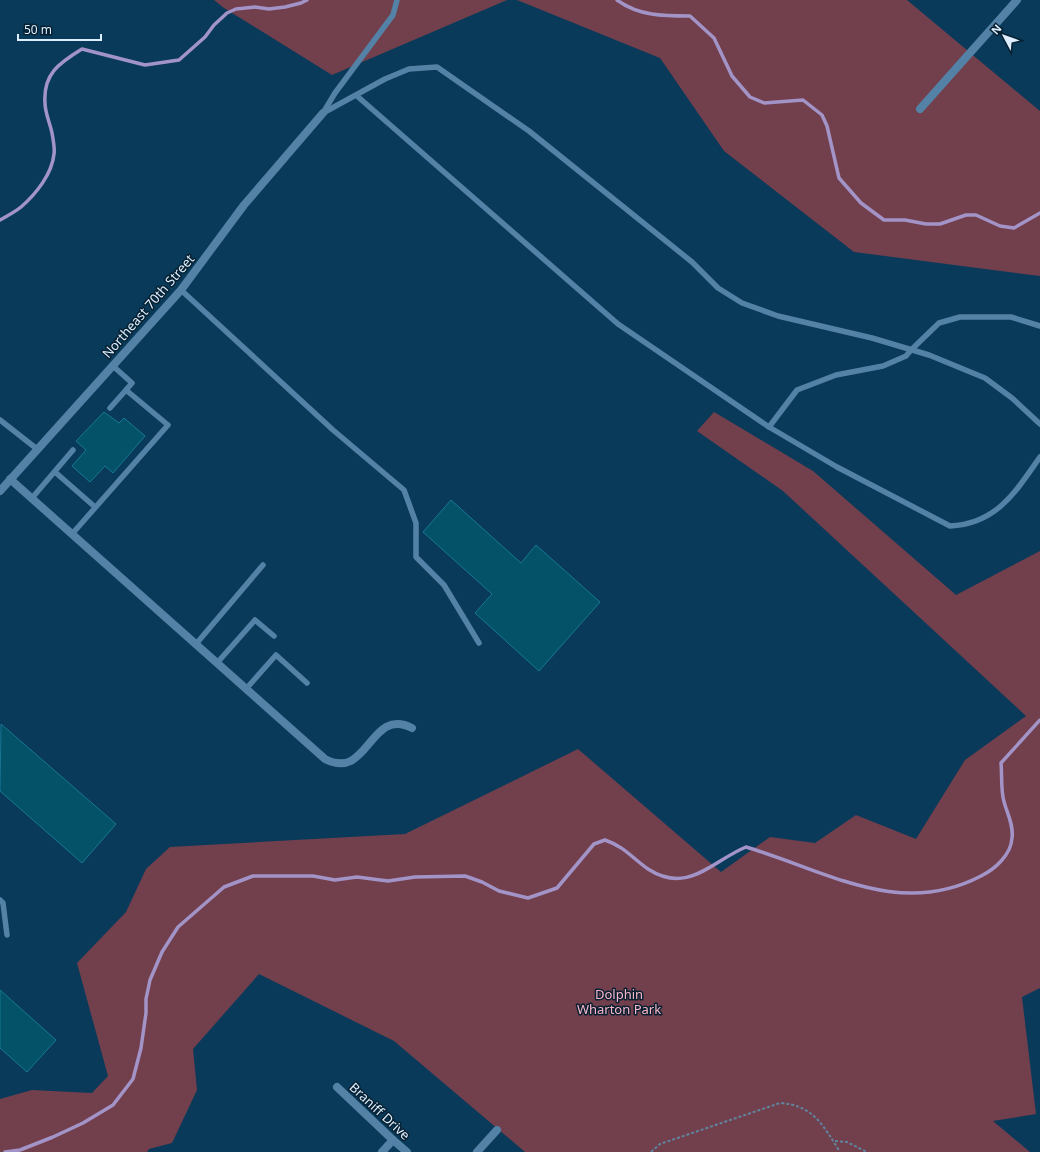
<svg xmlns="http://www.w3.org/2000/svg" width="1040" height="1152" viewBox="0 0 1040 1152" font-family="'Noto Sans',sans-serif">
  <style>
    .green { fill: #723f4d }
    .lines { fill: none; stroke-linecap: round; stroke-linejoin: round }
    .stream { stroke: #a394c8; stroke-width: 3.5 }
    .building { fill: #035267; stroke: #187894 }
    .path { stroke: #60859e; stroke-width: 2; stroke-dasharray: 3 2; stroke-linecap: butt }
    .service { stroke: #5482a6; stroke-width: 5.5 }
    .minor { stroke: #5482a6; stroke-width: 8 }
    .labels { text-anchor: middle; dominant-baseline: central; stroke-width: 3; stroke-linejoin: round; paint-order: stroke }
    .street-label { font-size: 13px; fill: #ddeffe; stroke: #072032 }
    .park-label { font-size: 13px; fill: #fbb7c7; stroke: #072032 }
  </style>
  <rect width="100%" height="100%" fill="#093a5a"/>
  <g class="green">
    <path d="M214,0H507L332,75L224,8Z"/>
    <path d="M517,0H907L1040,111V276L854,252L724,151L660,58Z"/>
    <path d="M714,412L813,471L956,595L1040,551V988L1022,997L1036,1114L993,1121L1030,1152H525L394,1041L259,974L193,1049L197,1090L172,1143L149,1149L147,1152H0V1099L32,1090L92,1093L108,1076L77,963L126,912L146,869L170,847L405,834L578,749L721,872L770,837L815,843L856,815L916,839L965,760L1026,716L783,491L697,431Z"/>
  </g>
  <g class="lines">
    <g class="stream">
      <path d="M617,0C639,16 663,16 690,16L714,38L732,76L750,97L764,103L803,100L822,115L827,126L839,178L861,203L884,220H905L926,224H940L966,215H976L1000,226L1014,228L1040,213"/>
      <path d="M0,220C7,216 15,212 21,207C36,194 52,174 54,154C55,148 53,139 52,133C50,123 45,113 45,103C43,74 59,63 82,49L145,65L179,60L205,37L214,25L227,13L236,9L255,7L269,9L285,7L301,3L307,0"/>
      <path d="M5,1152L20,1150L53,1137L83,1123L113,1105L133,1079L141,1048L146,1013V999L150,980L162,952L178,927L224,887L253,876H313L335,880L357,877L388,881L415,877L465,876L482,882L499,891L528,898L557,888L594,844L605,840C625,847 632,858 648,869C688,895 712,861 746,847C825,870 899,919 981,876C995,869 1011,855 1012,838C1014,823 1005,810 1003,797C1001,786 1002,774 1001,763L1040,720"/>
    </g>
  </g>
  <g class="building">
    <path d="M104,412L119,423L124,418L145,436L113,473L105,466L90,482L72,466L86,450L76,441Z"/>
    <path d="M451,500L521,563L536,545L600,602L539,671L475,613L492,594L423,532Z"/>
    <path d="M1,724L116,824L82,863L0,791Z"/>
    <path d="M0,990L56,1040L27,1072L0,1048Z"/>
  </g>
  <g class="lines">
    <g class="path">
      <path d="M835,1141L847,1142L867,1152"/>
      <path d="M651,1152L660,1144L780,1103C814,1105 824,1127 840,1152"/>
    </g>
    <g class="service">
      <path d="M357,96L618,324L769,427L837,467L950,526C997,524 1016,491 1040,457"/>
      <path d="M323,113L385,79L409,69L437,67L529,131L692,262L718,288L742,303L778,316L872,338L929,355L985,378L1012,398L1040,424"/>
      <path d="M323,113L335,93L393,15L397,0"/>
      <path d="M181,290L333,430L404,490L416,523V557L444,585L479,643"/>
      <path d="M110,408L126,390"/>
      <path d="M0,420L37,449"/>
      <path d="M769,427L797,390L836,375L883,366L906,356L911,350L939,323L960,317H1011L1040,326"/>
      <path d="M55,472L95,507"/>
      <path d="M32,498L73,450"/>
      <path d="M72,534L168,425L126,390L132,383L113,366"/>
      <path d="M196,644L263,565"/>
      <path d="M217,663L255,620L274,636"/>
      <path d="M246,689L276,655L307,683"/>
      <path d="M0,900L3,903L7,935"/>
    </g>
    <g class="minor">
      <path d="M920,109L1017,0"/>
      <path d="M10,479L325,759C369,782 369,706 412,728"/>
      <path d="M0,491L181,290L244,205L323,113"/>
      <path d="M337,1087L393,1140L407,1152"/>
      <path d="M382,1152L393,1140"/>
      <path d="M477,1152L497,1130"/>
    </g>
  </g>
  <g class="labels">
    <g class="street-label">
      <text transform="translate(148 306) rotate(-49)">Northeast 70th Street</text>
      <text transform="translate(380 1111) rotate(43)">Braniff Drive</text>
    </g>
    <g class="park-label">
      <text x="619" y="994">Dolphin<tspan x="619" dy="15">Wharton Park</tspan></text>
    </g>
  </g>
  <g transform="translate(1004 36) rotate(311)" stroke="#072032" stroke-width="3" paint-order="stroke">
  <path d="M0-3L7 15L0 10L-7 15Z" fill="#ddeffe"/>
  <text y="-6" font-size="11" font-weight="bold" text-anchor="middle" fill="#ddeffe">N</text>
  </g>
  <path d="M18 34v6h83v-6" fill="none" stroke="#ddeffe" stroke-width="2"/>
  <text x="24" y="34" font-size="12" fill="#ddeffe" stroke="#072032" stroke-width="3" paint-order="stroke">50 m</text>
</svg>
